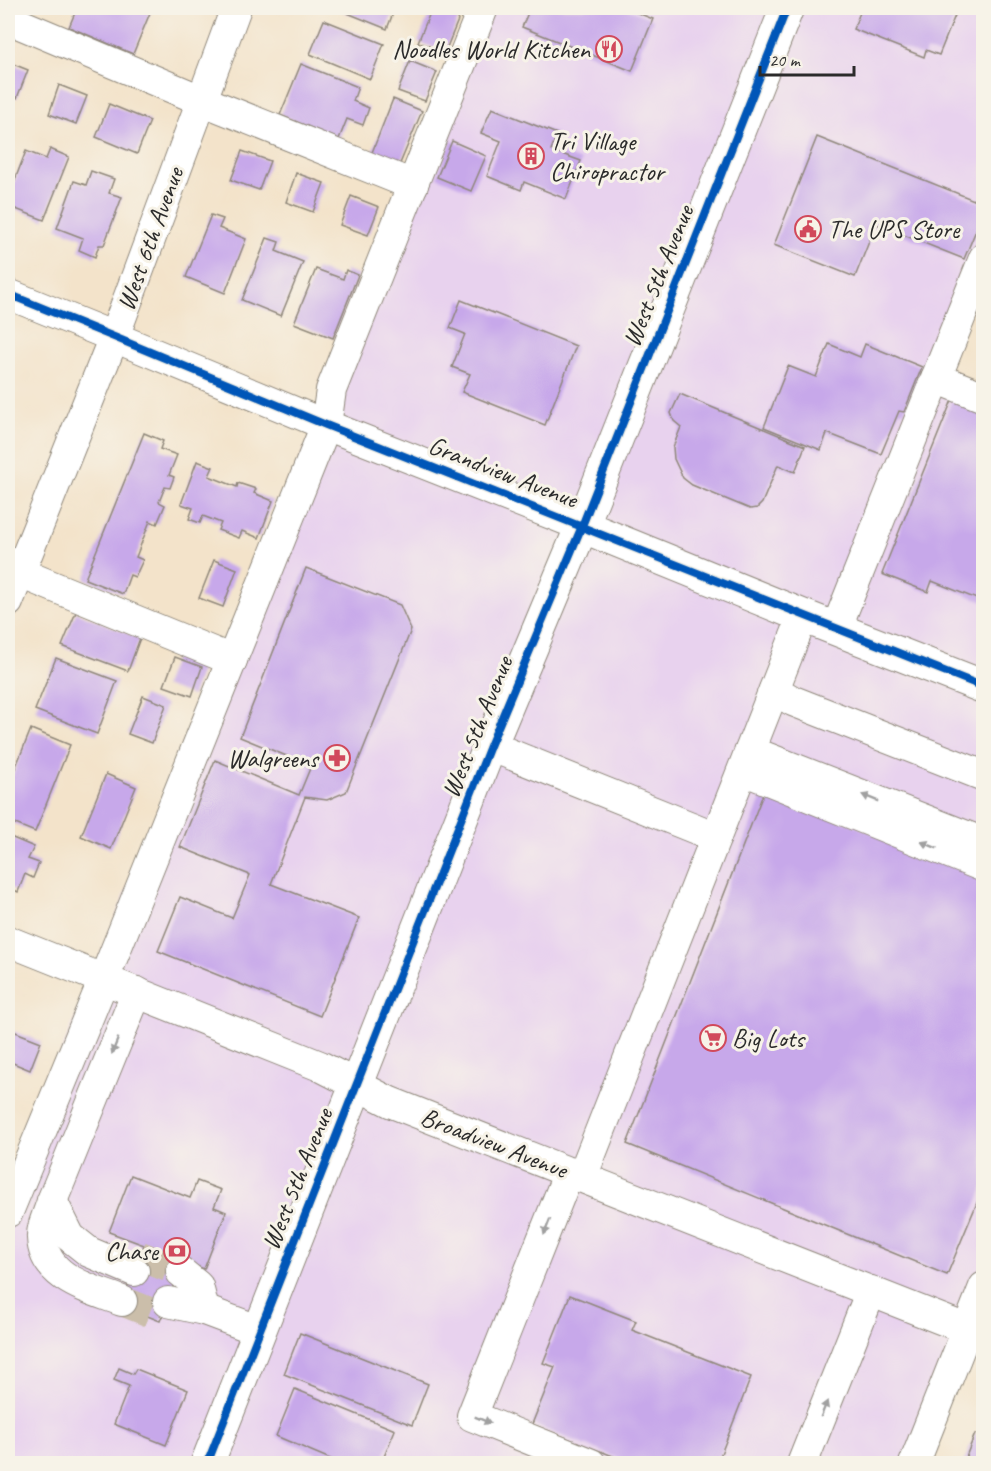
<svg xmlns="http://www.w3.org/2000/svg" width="991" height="1471" viewBox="0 0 991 1471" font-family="Caveat,sans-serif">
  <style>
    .built { fill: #e8d2ee }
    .building { fill: #c7a8ea }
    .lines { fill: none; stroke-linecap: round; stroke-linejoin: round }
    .minor-tunnel { stroke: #cbbeaa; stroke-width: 30; stroke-dasharray: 30 15; stroke-linecap: butt }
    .minor-casing { stroke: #8f877a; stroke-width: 32 }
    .major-casing { stroke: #8f877a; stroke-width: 35 }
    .minor { stroke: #fff; stroke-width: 30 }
    .major { stroke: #fff; stroke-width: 33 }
    .cycleway-casing { stroke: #f7f3e8; stroke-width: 11 }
    .cycleway { stroke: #0057b8; stroke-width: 8 }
    .oneway { fill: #a0a0a0 }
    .labels { text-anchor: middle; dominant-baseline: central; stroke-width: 6; stroke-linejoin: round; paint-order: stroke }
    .poi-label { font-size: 26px; fill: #2b2b2b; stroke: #f7f3e8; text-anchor: end }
    .street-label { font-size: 26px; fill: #2b2b2b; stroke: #f7f3e8 }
  </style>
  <rect width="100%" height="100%" fill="#f7f3e8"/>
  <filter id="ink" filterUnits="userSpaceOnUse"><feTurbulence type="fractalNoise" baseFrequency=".0167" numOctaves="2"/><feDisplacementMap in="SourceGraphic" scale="12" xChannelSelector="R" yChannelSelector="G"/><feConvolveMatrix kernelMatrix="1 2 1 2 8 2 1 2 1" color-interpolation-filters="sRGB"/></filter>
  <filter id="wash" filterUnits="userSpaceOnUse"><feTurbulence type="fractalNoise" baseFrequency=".008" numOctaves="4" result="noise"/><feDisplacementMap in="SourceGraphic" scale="24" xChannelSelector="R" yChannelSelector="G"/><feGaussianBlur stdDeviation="1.35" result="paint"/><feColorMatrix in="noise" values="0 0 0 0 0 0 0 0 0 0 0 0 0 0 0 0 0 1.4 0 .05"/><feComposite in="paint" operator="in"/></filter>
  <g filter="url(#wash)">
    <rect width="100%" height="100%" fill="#f3e3ca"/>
    <path class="built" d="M483,8H983V251L931,381L983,403V1278L909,1463L8,1464V1184Z"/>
    <g id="blocks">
      <g class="building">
        <path d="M77,8H152L133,54L69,27Z"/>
        <path d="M335,8H395L387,29Z"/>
        <path d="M432,8H463L445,52L418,42Z"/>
        <path d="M530,8H625L653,19L632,71L522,27Z"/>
        <path d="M862,8H958L939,55L926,50L924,57L853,29Z"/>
        <path d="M324,20L384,44L370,79L310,54Z"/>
        <path d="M410,61L437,72L425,101L398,91Z"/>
        <path d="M8,62L28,70L17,98L8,95Z"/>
        <path d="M301,64L358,87L353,101L369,108L363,125L347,119L339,139L280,115Z"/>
        <path d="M59,85L87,96L76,124L49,114Z"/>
        <path d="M393,99L422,111L399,166L371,155Z"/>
        <path d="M109,104L150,121L137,154L96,137Z"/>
        <path d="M492,108L557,134L551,150L581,161L566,199L524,182L521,190L487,176L501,141L481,133Z"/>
        <path d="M817,137L984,204V211L964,259L876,224L855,277L774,245Z"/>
        <path d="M452,141L486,156L471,191L437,177Z"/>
        <path d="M50,149L69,157L44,220L8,206V198L26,151L46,159Z"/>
        <path d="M242,151L270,161L259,190L231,180Z"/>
        <path d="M91,171L114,179L109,193L122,197L104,245H99L95,257L79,250L83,238L57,228L74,181L86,185Z"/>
        <path d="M296,173L324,183L313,212L286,202Z"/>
        <path d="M351,196L379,207L368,235L340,225Z"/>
        <path d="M211,215L223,219L219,228L246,239L225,293L186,277Z"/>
        <path d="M267,238L279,242L276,251L303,262L281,316L242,300Z"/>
        <path d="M316,269L343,279L346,270L358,275L333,338L294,323Z"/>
        <path d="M461,300L576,346L545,425L462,392L470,374L452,367L465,334L450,328Z"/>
        <path d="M829,344L860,357L865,344L922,367L904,412L899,411L881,454L827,433L821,450L764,427L788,366L816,377Z"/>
        <path d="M680,394L805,446L795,472L778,465L762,503L757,508L750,509L692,485L683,478L674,459L673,447L681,427L674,421L671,413Z"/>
        <path d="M954,395L984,407V495L979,505L984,507V602L932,581L928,592L882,574Z"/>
        <path d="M144,433L163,441L160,449L177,455L169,475L174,477L170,488L165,487L159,502L165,505L157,524L150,521L136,557L143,560L135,577L130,575L123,594L85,579Z"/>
        <path d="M197,461L213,467L209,476L237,487L238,483L256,489L254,493L273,501L259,538L242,531L239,538L218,530L221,523L203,516L200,523L189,519L193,508L181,504Z"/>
        <path d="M214,560L237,569L223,607L199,598Z"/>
        <path d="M306,568L400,605L411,630L346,792L327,800L305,797L271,884L359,918L320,1016L158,951L180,897L232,918L250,875L180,847L215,760L299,795L311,766L240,737Z"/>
        <path d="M76,612L140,638L128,671L62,646Z"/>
        <path d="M175,657L202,667L192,696L164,686Z"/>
        <path d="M56,658L117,681L97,734L35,710Z"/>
        <path d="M143,696L166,705L152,743L128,734Z"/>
        <path d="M31,729L70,745L35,832L8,821V786Z"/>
        <path d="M106,774L136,787L111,849L81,836Z"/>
        <path d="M765,789L984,879V1186L947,1275L627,1144Z"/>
        <path d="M8,836L34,847L28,859L39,863L33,878L25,874L18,892L8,887Z"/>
        <path d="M13,1031L41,1042L30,1070L8,1061V1044Z"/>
        <path d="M131,1175L190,1198L197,1181L221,1190L214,1207L226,1212L204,1269L184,1261L160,1321L120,1305L144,1245L109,1232Z"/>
        <path d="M570,1295L636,1321L632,1330L751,1377L717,1464H633L532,1424L555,1367L543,1363Z"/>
        <path d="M300,1333L428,1384L412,1425L284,1374Z"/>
        <path d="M119,1368L133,1374L136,1369L188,1390L166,1445L114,1424L129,1386L114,1380Z"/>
        <path d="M295,1389L395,1430L381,1464H342L276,1436Z"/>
        <path d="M982,1428L984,1429V1464H963L975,1434L979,1435Z"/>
      </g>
    </g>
  </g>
  <g filter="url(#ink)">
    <use href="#blocks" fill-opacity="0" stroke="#8f877a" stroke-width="1.5"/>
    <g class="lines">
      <g class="minor-tunnel">
        <path d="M140,1256L181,1272"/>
        <path d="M122,1301L162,1317"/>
      </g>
      <defs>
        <g id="minor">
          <path d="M8,19L201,100L413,185"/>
          <path d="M8,294L114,337L326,425L582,526"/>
          <path d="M936,378L984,397"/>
          <path d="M8,568L232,660"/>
          <path d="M8,602L114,337L236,8"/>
          <path d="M836,629L984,258"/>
          <path d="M774,690L793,701L984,776"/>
          <path d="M490,746L716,837"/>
          <path d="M750,751L984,843"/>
          <path d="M743,770L984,867"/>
          <path d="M8,941L320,1066L390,1102L984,1336"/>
          <path d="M569,1172L472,1416L591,1464"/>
          <path d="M582,1177L803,616"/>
          <path d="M52,1201L70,1237L89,1252L134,1271"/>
          <path d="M8,1212L104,979L326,425L331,390L483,8"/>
          <path d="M181,1272L198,1286L204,1310"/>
          <path d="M122,1301C91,1289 44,1279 42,1238C41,1227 49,1212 52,1201L137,992"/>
          <path d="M168,1302L204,1310L260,1331"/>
          <path d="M802,1464L871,1291"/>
          <path d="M914,1464L984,1287"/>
        </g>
        <g id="major">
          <path d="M582,526L803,616L984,687"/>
          <path d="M207,1464L490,746L582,526L787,8"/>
        </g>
      </defs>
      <use href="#minor" class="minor-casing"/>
      <use href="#major" class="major-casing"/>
      <use href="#minor" class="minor"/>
      <use href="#major" class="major"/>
      <defs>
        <g id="cycleway">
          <path d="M8,294L114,337L326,425L984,687"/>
          <path d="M207,1464L490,746L582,526L787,8"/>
        </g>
      </defs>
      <use href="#cycleway" class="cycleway-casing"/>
      <use href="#cycleway" class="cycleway"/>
    </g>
    <defs><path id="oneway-solid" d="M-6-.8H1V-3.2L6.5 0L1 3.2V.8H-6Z" transform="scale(1.5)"/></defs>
    <g class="oneway">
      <use href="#oneway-solid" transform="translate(870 798) rotate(-158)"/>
      <use href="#oneway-solid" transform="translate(929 845) rotate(-158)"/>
      <use href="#oneway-solid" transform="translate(115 1046) rotate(112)"/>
      <use href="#oneway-solid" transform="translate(547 1227) rotate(111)"/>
      <use href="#oneway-solid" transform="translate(824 1409) rotate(-68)"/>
      <use href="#oneway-solid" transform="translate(483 1420) rotate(22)"/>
    </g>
  </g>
  <defs>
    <symbol id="restaurant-ring" viewBox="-11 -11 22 22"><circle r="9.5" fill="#f7f3e8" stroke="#d1495b" stroke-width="1.5"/><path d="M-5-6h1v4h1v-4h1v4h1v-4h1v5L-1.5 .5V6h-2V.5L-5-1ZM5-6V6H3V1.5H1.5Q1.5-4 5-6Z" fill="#d1495b"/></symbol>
    <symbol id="building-ring" viewBox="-11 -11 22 22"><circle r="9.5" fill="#f7f3e8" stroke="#d1495b" stroke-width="1.5"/><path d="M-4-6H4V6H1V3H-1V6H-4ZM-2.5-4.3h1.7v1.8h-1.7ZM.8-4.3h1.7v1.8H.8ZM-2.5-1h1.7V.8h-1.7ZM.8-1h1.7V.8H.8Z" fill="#d1495b"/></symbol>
    <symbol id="civic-ring" viewBox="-11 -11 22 22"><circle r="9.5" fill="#f7f3e8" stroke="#d1495b" stroke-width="1.5"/><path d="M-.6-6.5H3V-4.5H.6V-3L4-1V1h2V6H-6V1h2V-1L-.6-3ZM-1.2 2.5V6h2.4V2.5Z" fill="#d1495b"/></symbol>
    <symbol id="pharmacy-ring" viewBox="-11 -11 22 22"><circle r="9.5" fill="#f7f3e8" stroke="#d1495b" stroke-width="1.5"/><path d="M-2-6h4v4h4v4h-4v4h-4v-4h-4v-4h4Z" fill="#d1495b"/></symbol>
    <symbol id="supermarket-ring" viewBox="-11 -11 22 22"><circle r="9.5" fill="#f7f3e8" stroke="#d1495b" stroke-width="1.5"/><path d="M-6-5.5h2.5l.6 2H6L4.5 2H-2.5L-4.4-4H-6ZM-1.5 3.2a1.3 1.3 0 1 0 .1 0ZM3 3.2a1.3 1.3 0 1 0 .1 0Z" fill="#d1495b"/></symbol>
    <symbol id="bank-ring" viewBox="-11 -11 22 22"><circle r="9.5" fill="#f7f3e8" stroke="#d1495b" stroke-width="1.5"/><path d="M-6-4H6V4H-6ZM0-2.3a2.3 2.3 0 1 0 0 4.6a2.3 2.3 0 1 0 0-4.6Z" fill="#d1495b"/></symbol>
  </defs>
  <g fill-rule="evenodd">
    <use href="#restaurant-ring" x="594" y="34" width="30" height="30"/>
    <use href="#building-ring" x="516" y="141" width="30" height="30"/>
    <use href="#civic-ring" x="793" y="214" width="30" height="30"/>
    <use href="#pharmacy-ring" x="322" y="743" width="30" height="30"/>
    <use href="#supermarket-ring" x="698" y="1023" width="30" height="30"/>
    <use href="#bank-ring" x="162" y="1236" width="30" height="30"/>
  </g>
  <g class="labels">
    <g class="poi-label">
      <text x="590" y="49">Noodles World Kitchen</text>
      <text x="550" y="141" text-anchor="start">Tri Village<tspan x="550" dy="30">Chiropractor</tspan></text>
      <text x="828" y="229" text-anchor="start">The UPS Store</text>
      <text x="318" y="758">Walgreens</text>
      <text x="732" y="1038" text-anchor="start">Big Lots</text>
      <text x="158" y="1251">Chase</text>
    </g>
    <g class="street-label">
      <text transform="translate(150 239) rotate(-70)">West 6th Avenue</text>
      <text transform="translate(658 276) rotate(-68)">West 5th Avenue</text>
      <text transform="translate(503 472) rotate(21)">Grandview Avenue</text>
      <text transform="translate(477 727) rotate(-68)">West 5th Avenue</text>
      <text transform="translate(494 1143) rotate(21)">Broadview Avenue</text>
      <text transform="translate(297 1179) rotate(-68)">West 5th Avenue</text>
    </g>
  </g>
  <rect width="991" height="1471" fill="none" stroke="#f7f3e8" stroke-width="30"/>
  <path d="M760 66v9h94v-9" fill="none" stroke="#2b2b2b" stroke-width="3"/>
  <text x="769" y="66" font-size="18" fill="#2b2b2b" stroke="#f7f3e8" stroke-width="4.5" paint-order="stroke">20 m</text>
</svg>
